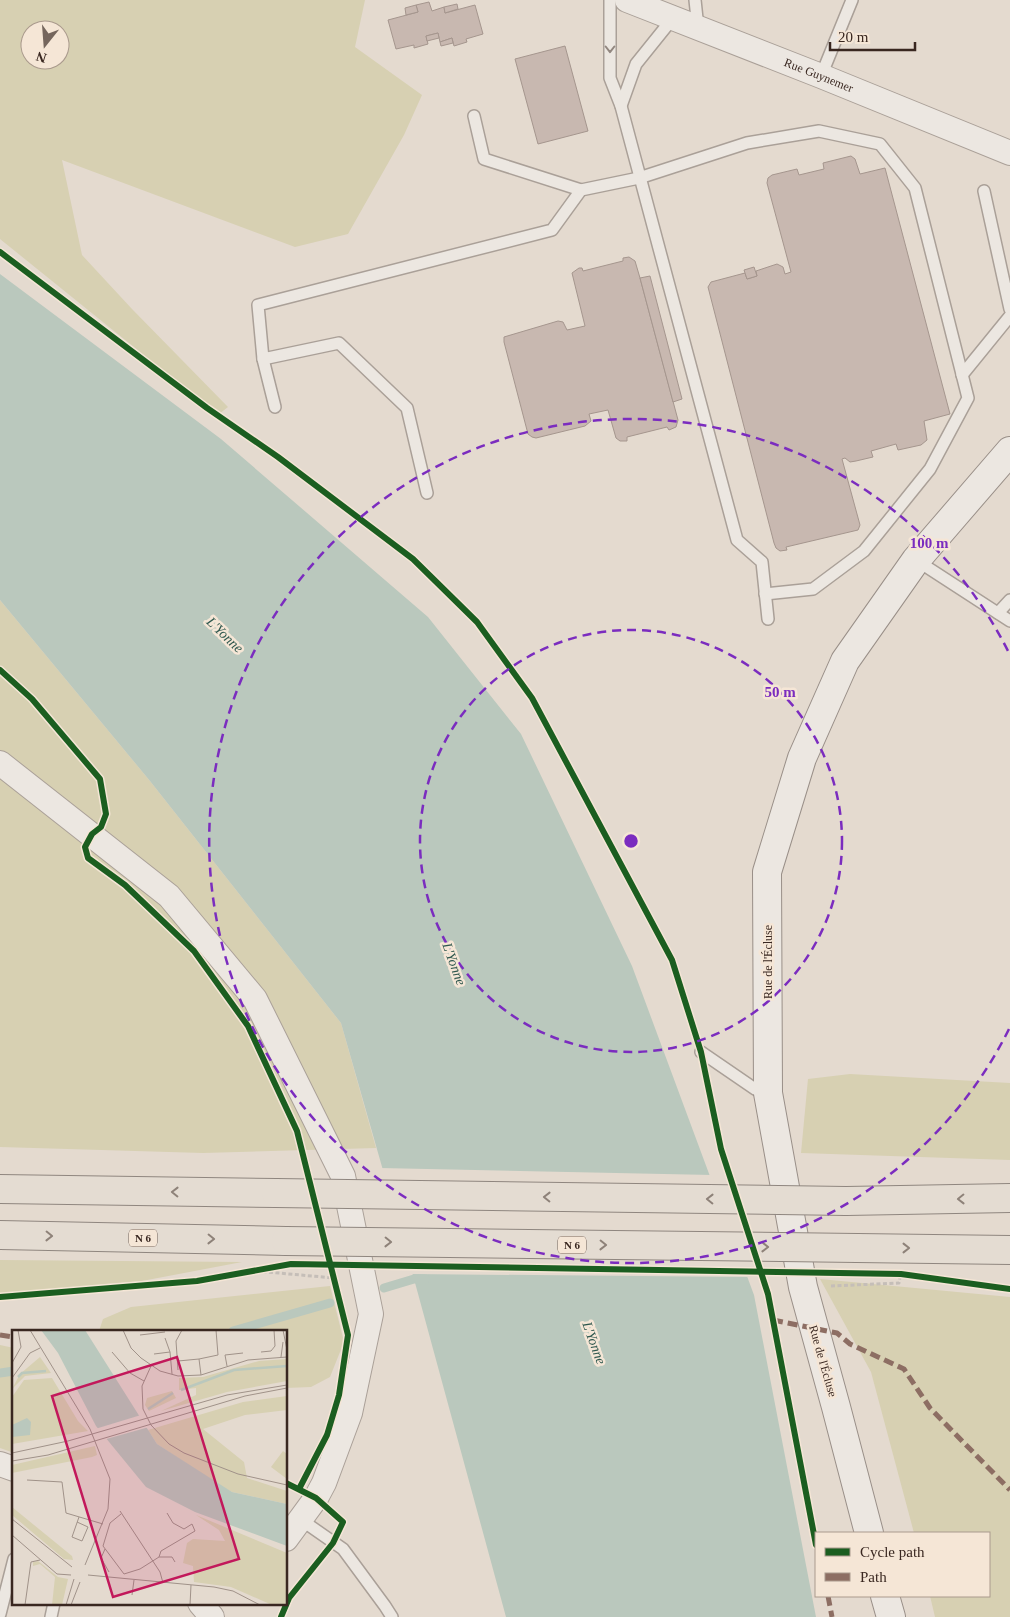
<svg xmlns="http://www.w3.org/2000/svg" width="1010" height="1617" viewBox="0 0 1010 1617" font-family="'Times New Roman',serif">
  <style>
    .green { fill: #d7d0b2; fill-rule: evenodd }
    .water { fill: #bac8bd }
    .pier { fill: #e4dacf }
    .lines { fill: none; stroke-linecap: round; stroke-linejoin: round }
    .stream { stroke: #bac8bd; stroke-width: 9 }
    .building { fill: #c8b8b0; stroke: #a5968e }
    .lane-casing { stroke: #aaa098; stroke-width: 14 }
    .street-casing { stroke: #aaa098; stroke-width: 26 }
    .secondary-casing { stroke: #998f88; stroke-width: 30 }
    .primary-casing { stroke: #8f867f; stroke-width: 30 }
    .path { stroke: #c5beb8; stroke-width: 3; stroke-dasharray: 4 2.5; stroke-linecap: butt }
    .lane { stroke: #ece7e1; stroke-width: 11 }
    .street { stroke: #ece7e1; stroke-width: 24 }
    .secondary { stroke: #ece7e1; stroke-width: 28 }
    .primary { stroke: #e4dcd2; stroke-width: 28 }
    .primary-bridge-casing { stroke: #8f867f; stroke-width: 30; stroke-linecap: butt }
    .primary-bridge { stroke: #e4dcd2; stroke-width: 28 }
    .quiet { stroke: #8d6e63; stroke-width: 5; stroke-dasharray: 10 5; stroke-linecap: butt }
    .cycleway-casing { stroke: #f5e6d6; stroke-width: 9 }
    .cycleway { stroke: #1b5e20; stroke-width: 6 }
    .oneway { stroke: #928780 }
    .oneway2 { stroke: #8e8279 }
    .ring { fill: none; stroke: #7b2cbf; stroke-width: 2.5; stroke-dasharray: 9 6 }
    .labels { text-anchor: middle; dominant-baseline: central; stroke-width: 5; stroke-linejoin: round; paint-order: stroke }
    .shield { fill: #f5e6d6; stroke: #716057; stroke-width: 1 }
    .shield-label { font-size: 11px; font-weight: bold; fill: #392720 }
    .street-label { font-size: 12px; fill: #392720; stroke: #f5e6d6 }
    .water-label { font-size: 14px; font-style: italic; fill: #2f584e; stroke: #f5e6d6 }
    .inset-river { fill: none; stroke: #bac8bd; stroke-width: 2.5 }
    .inset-road { fill: none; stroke: #a09289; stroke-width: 1 }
    .view { fill: #c2185b; fill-opacity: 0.15; stroke: #c2185b; stroke-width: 2.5 }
    .inset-edge { fill: none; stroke: #392720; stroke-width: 2.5 }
    .centre { fill: #7b2cbf; stroke: #f5e6d6; stroke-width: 2.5 }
    .ring-label { font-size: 15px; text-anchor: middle; font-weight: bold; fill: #7b2cbf; stroke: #f5e6d6; stroke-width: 5; stroke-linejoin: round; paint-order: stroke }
  </style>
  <rect width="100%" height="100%" fill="#e4dacf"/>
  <g class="green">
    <path d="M0,0H365L355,47L422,95L404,135L348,234L295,247L62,160L82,255L132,309L228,407L219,414L181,385L0,239ZM30,30H60V60H30Z"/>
    <path d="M0,600L150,781L341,1023L376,1148L203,1153L0,1147Z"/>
    <path d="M850,1074L1010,1083V1160L801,1153L808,1079Z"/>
    <path d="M0,1260L242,1262L142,1281L0,1294Z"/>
    <path d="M820,1279L1010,1297V1617H935L930,1596H989V1533H914L871,1372Z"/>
    <path d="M330,1286L344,1342L330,1377L311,1387L286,1388V1331H99L103,1319L131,1307Z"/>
    <path d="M0,1345L14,1348V1453L0,1448Z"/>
  </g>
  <path class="water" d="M0,274L221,439L428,617L521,734L632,966L754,1295L816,1617H506L414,1279L341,1023L150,781L0,600Z"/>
  <path class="pier" d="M380,1168L712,1175L750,1277L410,1274Z"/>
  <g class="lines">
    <g class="stream">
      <path d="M384,1288L414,1279H425"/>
      <path d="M233,1331L330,1303"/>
      <path d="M0,1373L14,1371"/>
    </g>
  </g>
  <g class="building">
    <path d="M429,2L432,11L444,7L445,13L475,5L483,34L466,39L467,42L454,46L452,38L440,42L438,33L426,36L428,44L414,48V45L396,49L388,20L418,12L416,5Z"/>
    <path d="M457,4L458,9L445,13L444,7Z"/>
    <path d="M416,5L418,12L406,15L405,8Z"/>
    <path d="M438,33L439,38L427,41L426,36Z"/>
    <path d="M452,38L453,43L441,46L440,42Z"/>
    <path d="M565,46L588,131L538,144L515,59Z"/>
    <path d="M851,156L855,159L860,174L885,168L950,414L924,421L927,440L921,445L898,450L896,444L871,451L873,457L856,461L850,462L845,458L842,459L860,525L858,530L786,547L787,550L780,551L776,548L774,543L708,287L711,282L745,273L747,279L757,276L756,271L777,264L783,267L785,274L791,272L767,183L768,178L772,175L797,169L799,175L824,169L823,163Z"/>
    <path d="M629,257L635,261L640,278L678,420L676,427L669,430L667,427L627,437V441H620L616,438L608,410L589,414L591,421L585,426L536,438L532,437L528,434L504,342V337L558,321L563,322L567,330L585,326L572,273L579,268H582L583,271L623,261V258Z"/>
    <path d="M754,267L757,276L747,279L744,270Z"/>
    <path d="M650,276L682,399L673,402L640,278Z"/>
  </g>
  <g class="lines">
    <defs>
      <g id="lane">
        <path d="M610,0V78L621,106L737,540L762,562L768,619"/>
        <path d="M695,0L698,28"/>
        <path d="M821,76L852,0"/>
        <path d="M621,106L636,64L673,18"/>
        <path d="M474,116L484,159L581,190"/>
        <path d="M984,191L1010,309"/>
        <path d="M263,359L275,407"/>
        <path d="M962,375L1010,316"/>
        <path d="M427,493L407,408L339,343L263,359L258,305L552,230L581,190L639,178L747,143L819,131L880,144L915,188L968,398L930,469L864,551L813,589L765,594"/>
        <path d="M916,560L1010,621"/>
        <path d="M998,613L1010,600"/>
        <path d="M701,1052L755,1089L768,1093"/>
        <path d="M300,1519L343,1549L385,1606L392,1617"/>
        <path d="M0,1614L14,1559"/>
        <path d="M51,1617L54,1603"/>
      </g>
      <g id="street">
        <path id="s1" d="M627,0L821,76L1010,153"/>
        <path d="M0,763L169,896L255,999L343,1176L371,1314L350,1413L324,1483L316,1498L286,1539"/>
        <path d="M0,1464L14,1469"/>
        <path d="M200,1603L212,1617"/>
      </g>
      <g id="secondary">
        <path d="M869,1533L836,1407L803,1287L768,1093L767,872L802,758L845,661L916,560L1010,451"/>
        <path d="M885,1596L891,1617"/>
      </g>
      <g id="primary">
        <path d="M0,1189L276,1193"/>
        <path d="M846,1201L1010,1198"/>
        <path d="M0,1235L286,1241"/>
        <path d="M857,1248L1010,1250"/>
      </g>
    </defs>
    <use href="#lane" class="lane-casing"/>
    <use href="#street" class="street-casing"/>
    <use href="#secondary" class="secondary-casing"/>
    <use href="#primary" class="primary-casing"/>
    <g class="path">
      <path d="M256,1271L334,1278"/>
      <path d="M831,1286L899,1283L900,1277"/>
    </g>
    <use href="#lane" class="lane"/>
    <use href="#street" class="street"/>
    <use href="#secondary" class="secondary"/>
    <use href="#primary" class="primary"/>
    <defs>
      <g id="primary-bridge">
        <path d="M276,1193L846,1201"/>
        <path d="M286,1241L857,1248"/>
      </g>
    </defs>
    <use href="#primary-bridge" class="primary-bridge-casing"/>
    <use href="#primary-bridge" class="primary-bridge"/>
    <g class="quiet">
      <path d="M773,1320L837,1333L850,1344L904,1369L930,1408L1010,1490"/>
      <path d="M0,1335L14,1337"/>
      <path d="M828,1596L832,1617"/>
    </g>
    <defs>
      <g id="cycleway">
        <path d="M0,252L207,408L278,457L413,559L477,622L532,698L672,960L701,1052L721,1149L768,1294L816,1545"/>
        <path d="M0,670L32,699L100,779L106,814L101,827L92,834L85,847L88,858L125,885L194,951L248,1026L297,1131L348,1335L339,1395L327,1435L299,1489"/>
        <path d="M0,1297L197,1281L291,1264L901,1274L1010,1289"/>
        <path d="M281,1617L289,1598L333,1543L343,1522L316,1498L286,1483"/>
      </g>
    </defs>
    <use href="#cycleway" class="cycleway-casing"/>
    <use href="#cycleway" class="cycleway"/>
  </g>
  <defs><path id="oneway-chevron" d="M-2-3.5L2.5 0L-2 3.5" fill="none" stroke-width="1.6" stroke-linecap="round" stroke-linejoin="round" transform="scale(1.25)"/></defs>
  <use class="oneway" href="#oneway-chevron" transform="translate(610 49) rotate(90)"/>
  <g class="oneway2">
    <use href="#oneway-chevron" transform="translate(175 1192) rotate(-179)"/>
    <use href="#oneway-chevron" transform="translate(547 1197) rotate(-179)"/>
    <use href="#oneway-chevron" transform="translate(710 1199) rotate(-179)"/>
    <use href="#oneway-chevron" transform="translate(961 1199) rotate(179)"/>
    <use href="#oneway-chevron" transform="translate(49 1236) rotate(1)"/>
    <use href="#oneway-chevron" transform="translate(211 1239) rotate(1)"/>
    <use href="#oneway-chevron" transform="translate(388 1242) rotate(1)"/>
    <use href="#oneway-chevron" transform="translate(603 1245) rotate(1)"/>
    <use href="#oneway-chevron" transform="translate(765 1247) rotate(1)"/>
    <use href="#oneway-chevron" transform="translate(906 1248)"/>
  </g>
  <g class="ring">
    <circle cx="631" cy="841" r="211"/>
    <path d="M1009 1029A422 422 0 1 1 1009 653"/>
  </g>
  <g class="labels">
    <g class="shield">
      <rect x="129" y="1229.5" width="28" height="17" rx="4"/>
      <rect x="558" y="1236.5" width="28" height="17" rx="4"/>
    </g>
    <g class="shield-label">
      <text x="143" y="1238">N 6</text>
      <text x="572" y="1245">N 6</text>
    </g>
    <g class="street-label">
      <text stroke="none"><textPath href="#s1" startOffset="206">Rue Guynemer</textPath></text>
      <text transform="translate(768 962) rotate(-90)">Rue de l'Écluse</text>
      <text transform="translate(823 1361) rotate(74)">Rue de l'Écluse</text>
    </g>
    <g class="water-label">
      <text transform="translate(225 635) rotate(44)">L'Yonne</text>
      <text transform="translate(454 964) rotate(70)">L'Yonne</text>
      <text transform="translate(594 1343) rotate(70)">L'Yonne</text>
    </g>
  </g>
  <g transform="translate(12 1330)">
    <rect width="275" height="275" fill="#e4dacf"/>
    <path d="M28,27L39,43L13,46L0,59L8,44ZM275,29V51L215,62L149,81L184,65V58L167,60V48L191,47L247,31ZM40,48L66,91L76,101L0,114V67L12,50ZM160,61L164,68L137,81L133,75L135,68ZM275,66V80L233,85L191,99L232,132L235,148L275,161V174L220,162L204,154L145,114L136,100L231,72ZM83,116L85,125L80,127L0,143V135ZM271,121L275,124V149L259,137ZM0,177L60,226L61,230L52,229L0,185ZM184,185L275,223V275H260L219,257L182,252L181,236L171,233L175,213L181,209L213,211L207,200ZM26,231L46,247L56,249L50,275H40L43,247L28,234L21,236V232Z" fill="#d7d0b2"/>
    <path d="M29,0H73L145,114L220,162L275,174V216L183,182L134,157L84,96L46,23ZM15,88L19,92L18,105L0,107V95Z" fill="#bac8bd"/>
    <path d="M129,85L137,97L91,110L83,99Z" fill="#e4dacf"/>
    <path class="inset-river" d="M6,47L10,43L34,41M169,60L222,40L275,36M136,79L161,63"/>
    <path class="inset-road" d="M18,0L78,99L98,149L96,179L73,235M111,0L119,18L129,28L148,41L166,46L189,45L236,30L275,27M271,0L275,20M128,5L153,2M153,8L158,22L160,44M100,22L118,43L132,51M249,22L259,21L263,16L262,0M142,24L158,22M269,27L271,12M187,29L206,25L204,0M166,31L187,29L189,45M0,33L9,17L6,0M139,36L130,56L131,79L139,95L157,114L172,123L226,144L275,155M215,36L213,25L231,23M166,40L164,11L170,0M0,48L18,23L28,18M0,123L56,111L215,65L275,55M0,131L36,125L233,66L275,58M15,150L50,152L54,183L91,194M108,181L148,242L151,253M109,184L98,193L91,216L112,244L128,239L147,227L149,221L183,201L180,194L172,199L161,193L155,183M0,189L60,237M65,192L76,197L70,211L60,207L67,187M0,205L45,244L59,245M93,219L89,228L97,242M147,227H160L163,232M76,245L202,257L221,261L248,275M120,265L122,250M13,275L19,232L28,230M54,275L62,249M59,275L68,252M178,275L179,255"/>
    <path class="view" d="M165,27L227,229L101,267L40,66Z"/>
    <rect width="275" height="275" class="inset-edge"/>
  </g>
  <circle cx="631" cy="841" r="8" class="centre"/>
  <g class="ring-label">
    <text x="929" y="548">100 m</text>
    <text x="780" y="697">50 m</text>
  </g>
  <rect x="815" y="1532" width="175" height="65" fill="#f5e6d6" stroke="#aa9a8d"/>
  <rect x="825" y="1548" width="25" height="8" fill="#1b5e20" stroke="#aa9a8d"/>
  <text x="860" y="1557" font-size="15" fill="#392720">Cycle path</text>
  <rect x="825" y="1573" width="25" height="8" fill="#8d6e63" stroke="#aa9a8d"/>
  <text x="860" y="1582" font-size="15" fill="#392720">Path</text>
  <g transform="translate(45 45) rotate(197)"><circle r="24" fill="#f5e6d6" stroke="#aa9a8d"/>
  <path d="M0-4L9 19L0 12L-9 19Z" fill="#75665d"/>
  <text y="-8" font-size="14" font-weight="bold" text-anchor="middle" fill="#392720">N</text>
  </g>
  <path d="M830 42v8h85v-8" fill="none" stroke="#392720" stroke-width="2.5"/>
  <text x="838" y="42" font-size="15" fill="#392720" stroke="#f5e6d6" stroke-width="4" paint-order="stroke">20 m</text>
</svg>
